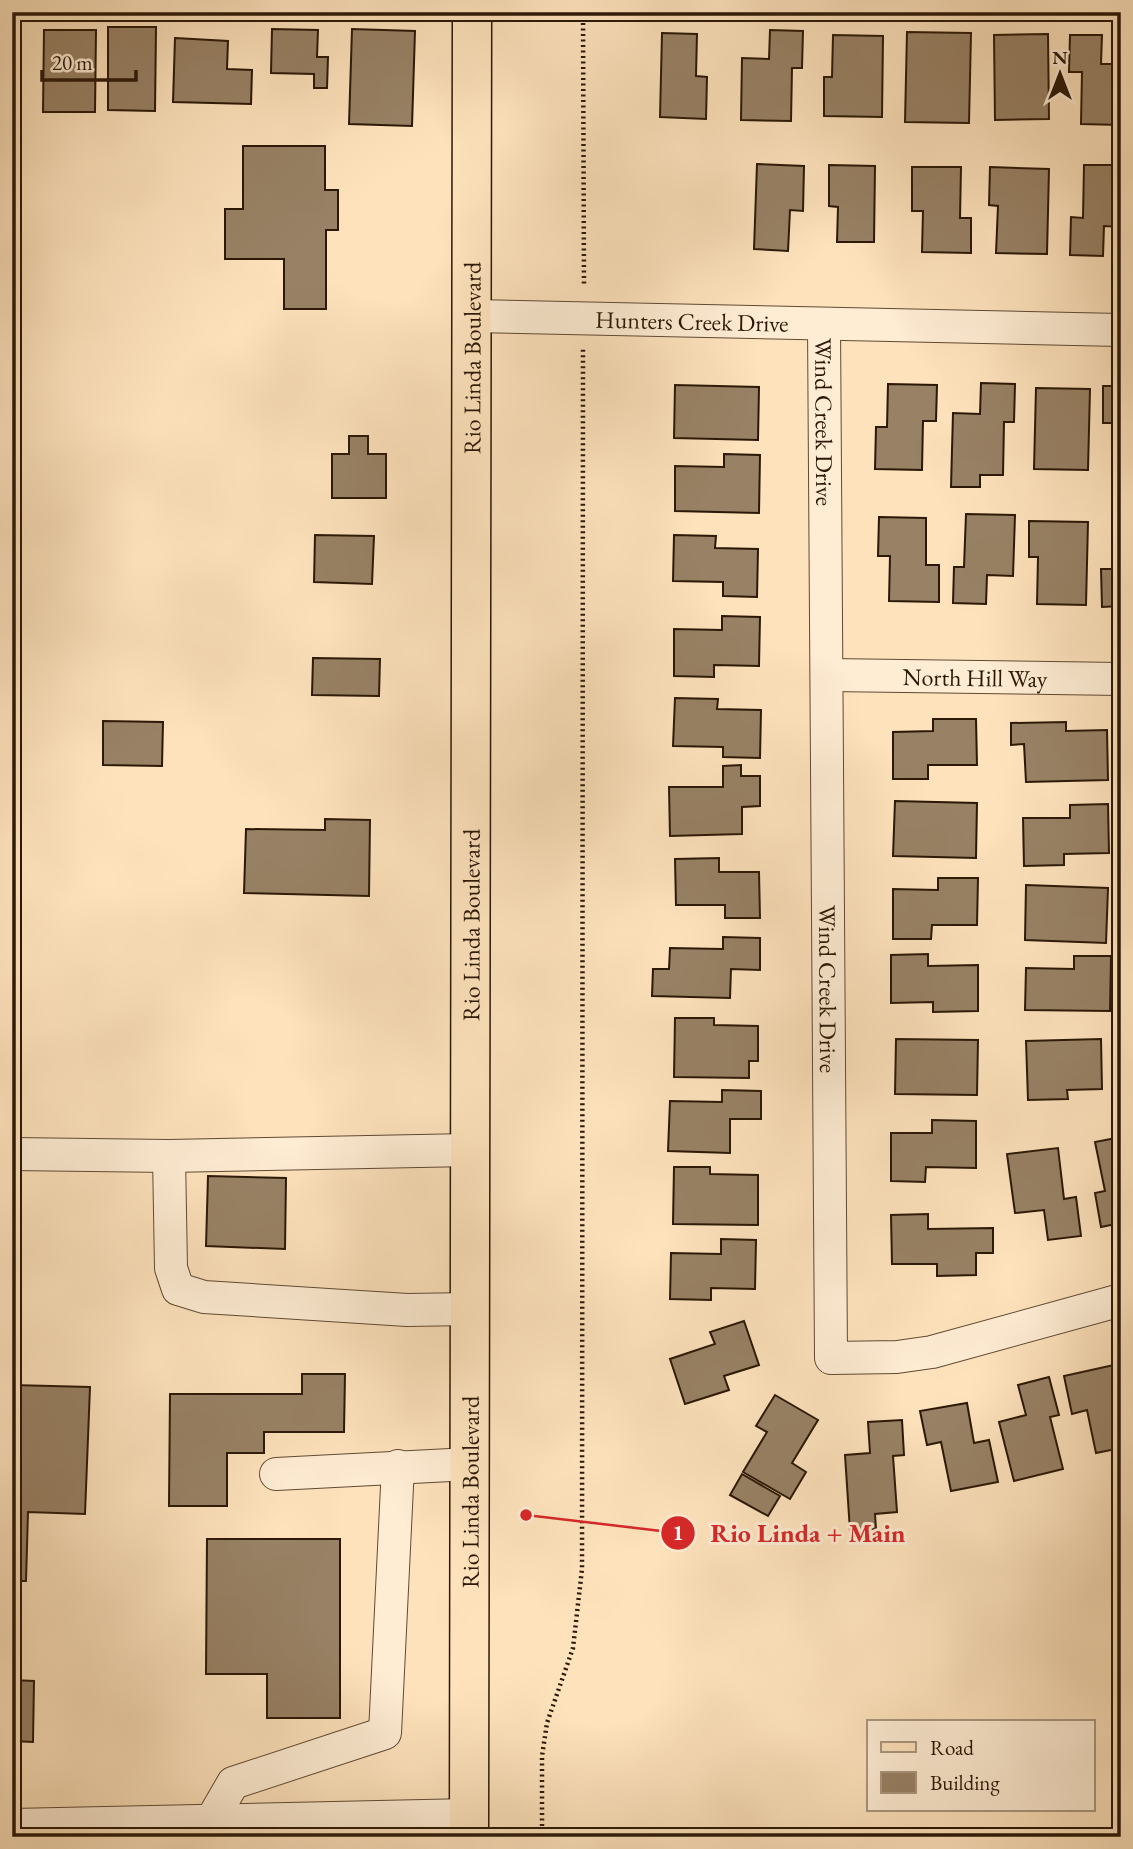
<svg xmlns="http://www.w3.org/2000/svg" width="1133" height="1849" viewBox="0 0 1133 1849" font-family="'EB Garamond',serif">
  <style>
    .green { fill: #d9c09d; stroke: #826c52; stroke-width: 2 }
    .building { fill: #988165; stroke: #2b1806; stroke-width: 2 }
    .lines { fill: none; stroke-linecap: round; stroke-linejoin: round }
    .minor-casing { stroke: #604a34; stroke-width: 34 }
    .major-casing { stroke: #2b1806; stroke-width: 41 }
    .path { stroke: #2b1806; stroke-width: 4.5; stroke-dasharray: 2 3.5; stroke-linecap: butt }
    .minor { stroke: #feecd3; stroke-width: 32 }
    .major { stroke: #fde2bc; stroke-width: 38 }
    .labels { text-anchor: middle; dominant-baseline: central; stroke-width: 6; stroke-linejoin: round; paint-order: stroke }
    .street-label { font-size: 24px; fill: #2b1806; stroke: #feecd3 }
    .leader { fill: none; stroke: #d62828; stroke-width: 2.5 }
    .callout-dot { fill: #d62828; stroke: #feecd3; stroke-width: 2.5 }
    .mark-label { font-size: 21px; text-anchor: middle; font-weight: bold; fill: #fff }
    .callout-label { font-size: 26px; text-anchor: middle; font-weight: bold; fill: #d62828; stroke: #feecd3; stroke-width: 6; stroke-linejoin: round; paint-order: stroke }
  </style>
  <rect width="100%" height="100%" fill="#fde2bc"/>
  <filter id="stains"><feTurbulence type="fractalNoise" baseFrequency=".00286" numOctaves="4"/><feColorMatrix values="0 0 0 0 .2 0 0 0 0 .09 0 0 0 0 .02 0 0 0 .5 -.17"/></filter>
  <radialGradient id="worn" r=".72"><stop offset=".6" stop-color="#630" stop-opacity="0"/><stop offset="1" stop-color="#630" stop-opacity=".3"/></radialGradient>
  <path class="green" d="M522,1830L669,1831L790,1837H522Z"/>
  <g class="building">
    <path d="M108,27H156L155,111L108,110Z"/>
    <path d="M12,28H16L14,85L12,84Z"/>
    <path d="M272,29L318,30L317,57H328L327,88H314V74L271,73Z"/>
    <path d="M352,29L415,31L412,126L349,124Z"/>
    <path d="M44,30H96L95,112H43Z"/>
    <path d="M770,30L803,31L802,68H792L791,121L741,120L742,58L769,59Z"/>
    <path d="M907,32L971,33L969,123L905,122Z"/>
    <path d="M662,33L697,34L696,76L707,77L706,119L660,117Z"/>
    <path d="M1048,34L1049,119L995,120L994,35Z"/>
    <path d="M833,35L883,36L882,117L824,116V77H832Z"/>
    <path d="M1070,35H1102L1101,64H1121V125L1081,124L1082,72H1069Z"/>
    <path d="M175,38L228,41L227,69L252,70L251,104L173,102Z"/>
    <path d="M243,146H325V190H338V230H326V309H284V259H225V209H243Z"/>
    <path d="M757,164L804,166L803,211L790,210L788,251L754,249Z"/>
    <path d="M829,165L875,166L874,242H837L838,207L829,206Z"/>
    <path d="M1084,165H1121V227L1104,226L1103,256L1070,255L1071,217L1083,218Z"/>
    <path d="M912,167H961L960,218H971V253L922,252L923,211H912Z"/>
    <path d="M990,167L1049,169L1047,254L996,253L998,206L989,205Z"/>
    <path d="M981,383L1015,384L1014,422H1004L1003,475H980V487H951L953,413L980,414Z"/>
    <path d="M888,384L937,385L936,421H923L922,470L875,469L876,427H887Z"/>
    <path d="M675,385L759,387L758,440L674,438Z"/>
    <path d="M1103,386H1121V477H1113L1114,423H1103Z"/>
    <path d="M1036,388L1090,389L1088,470L1034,469Z"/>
    <path d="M349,436H368V454H386V498H332V454H349Z"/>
    <path d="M724,454L760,455L759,513L675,511V466L724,467Z"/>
    <path d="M966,514L1015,515L1013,576L987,575L986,604L953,603L954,567H964Z"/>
    <path d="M879,517L926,518V565H939V602L889,601L890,556H878Z"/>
    <path d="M1121,517V606L1102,607L1101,569H1114V518Z"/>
    <path d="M1029,521L1088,522L1086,605L1037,604L1038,557H1029Z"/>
    <path d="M315,535L374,536L372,584L314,582Z"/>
    <path d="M674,535L716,536L715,548L758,549L757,597L723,596V582L673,581Z"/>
    <path d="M722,616L760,617L759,666L714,665V677L674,676V629L722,630Z"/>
    <path d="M313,658L380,659L379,696L312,695Z"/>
    <path d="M675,698L718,699L717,709L761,710L760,758L723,757V747L673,746Z"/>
    <path d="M933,719H976L977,765H928V779H893V732L933,731Z"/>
    <path d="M103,721L163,722L162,766L103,765Z"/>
    <path d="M1066,722V731L1107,730L1108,780L1026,782L1024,744L1011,745V723Z"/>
    <path d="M741,765V776H760V806L742,807V834L670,836L669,787H723V766Z"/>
    <path d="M895,801L977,803L976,858L893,856Z"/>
    <path d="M1108,804L1109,853L1064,854V865L1024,866L1023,818H1070V805Z"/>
    <path d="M325,819L370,820L369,896L244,893L246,829L325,830Z"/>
    <path d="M719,858V872H759L760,918H725V905H676L675,859Z"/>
    <path d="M938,878H978L977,925H932L931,939H893V889L938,890Z"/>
    <path d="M1026,885L1108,888L1106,943L1025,940Z"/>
    <path d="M723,937L760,938V970L731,969L730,998L652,996L653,969H669L670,948L723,949Z"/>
    <path d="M928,954V966L978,965V1011L933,1012V1002L891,1003V955Z"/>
    <path d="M1074,956H1111L1110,1011L1025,1010L1026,968L1074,969Z"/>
    <path d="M675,1018H714V1025L758,1026V1061H749V1078L674,1077Z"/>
    <path d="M896,1039L978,1040L977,1095L895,1094Z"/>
    <path d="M1101,1039L1102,1089L1067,1090L1068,1099L1028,1100L1026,1041Z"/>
    <path d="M722,1090L761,1091V1119H730V1153L668,1151L670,1101L722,1102Z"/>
    <path d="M932,1120L976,1121V1168L926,1167L925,1182L891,1181V1133H932Z"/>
    <path d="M1121,1137V1223L1101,1227L1095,1193L1105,1191L1095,1142Z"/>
    <path d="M1058,1148L1064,1199L1076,1197L1081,1236L1048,1240L1044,1210L1015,1213L1007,1154Z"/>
    <path d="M674,1167H710V1174L758,1175V1225L673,1224Z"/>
    <path d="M208,1176L286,1178L285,1249L206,1246Z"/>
    <path d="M928,1214V1229L993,1228V1253H976V1275L937,1276V1264H892L891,1215Z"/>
    <path d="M721,1239L756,1240L755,1289L711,1288V1300L670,1299L671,1253L721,1254Z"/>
    <path d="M744,1321L759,1365L724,1376L729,1390L685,1404L670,1359L715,1344L710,1332Z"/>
    <path d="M1114,1365L1121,1398V1448L1096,1453L1087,1410L1072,1414L1064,1376Z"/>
    <path d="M302,1374H345L344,1432H264V1453H227V1506H169L170,1394H302Z"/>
    <path d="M1049,1377L1059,1415L1050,1417L1063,1469L1014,1481L999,1422L1026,1415L1018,1385Z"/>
    <path d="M12,1385L90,1387L85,1514L28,1512L26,1581H12Z"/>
    <path d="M775,1395L818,1420L792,1463L806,1472L790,1499L743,1472L767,1432L756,1426Z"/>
    <path d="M967,1403L974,1443L989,1440L998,1482L951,1491L941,1442L927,1445L920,1411Z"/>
    <path d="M902,1420L904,1455L893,1456L897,1512L875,1514L876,1529L850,1531L845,1455L870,1453L868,1422Z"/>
    <path d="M742,1474L780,1496L768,1516L730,1495Z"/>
    <path d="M207,1539H340V1718H267V1674H206Z"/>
    <path d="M12,1680L34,1681L33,1742L12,1741Z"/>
  </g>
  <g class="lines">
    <defs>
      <g id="minor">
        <path id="s1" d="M473,316L1121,330"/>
        <path id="s2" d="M824,324L831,1358L897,1357L932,1352L1121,1300"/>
        <path id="s3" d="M828,675L1121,679"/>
        <path d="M12,1154L169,1156L470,1150"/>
        <path d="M169,1156L171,1268L178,1289L204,1297L407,1310L470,1309"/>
        <path d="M276,1474L470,1464"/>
        <path d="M211,1821L233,1783L385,1733L398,1466"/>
        <path d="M12,1825L469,1815"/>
      </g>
      <g id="major">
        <path id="s4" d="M469,1837L472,12"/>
      </g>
    </defs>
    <use href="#minor" class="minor-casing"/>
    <use href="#major" class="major-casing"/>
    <g class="path">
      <path d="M583,12L584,287"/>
      <path d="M542,1837V1756L547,1723L573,1648L582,1569L583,348"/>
    </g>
    <use href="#minor" class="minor"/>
    <use href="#major" class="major"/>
  </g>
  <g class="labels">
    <g class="street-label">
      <text stroke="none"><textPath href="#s1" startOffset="219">Hunters Creek Drive</textPath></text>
      <text stroke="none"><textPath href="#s4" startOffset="1479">Rio Linda Boulevard</textPath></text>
      <text stroke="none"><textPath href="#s2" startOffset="98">Wind Creek Drive</textPath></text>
      <text stroke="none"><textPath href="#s3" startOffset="147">North Hill Way</textPath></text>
      <text stroke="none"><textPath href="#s4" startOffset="912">Rio Linda Boulevard</textPath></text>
      <text stroke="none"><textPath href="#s2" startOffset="665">Wind Creek Drive</textPath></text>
      <text stroke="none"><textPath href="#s4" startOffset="345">Rio Linda Boulevard</textPath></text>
    </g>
  </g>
  <path class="leader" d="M526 1515L678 1533"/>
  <g class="callout-dot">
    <circle cx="526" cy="1515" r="7"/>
    <circle cx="678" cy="1533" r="18"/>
  </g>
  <g class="mark-label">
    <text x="678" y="1540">1</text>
  </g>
  <g class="callout-label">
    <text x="808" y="1542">Rio Linda + Main</text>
  </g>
  <rect width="1133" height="1849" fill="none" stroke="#fde2bc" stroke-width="42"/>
  <rect x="14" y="14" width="1105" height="1821" fill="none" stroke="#2b1806" stroke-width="3.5"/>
  <rect x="21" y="21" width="1091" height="1807" fill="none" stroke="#2b1806" stroke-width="2"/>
  <rect x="867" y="1720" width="228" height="91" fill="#feecd3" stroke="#aa9781" stroke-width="2"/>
  <rect x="881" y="1742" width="35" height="10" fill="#fde2bc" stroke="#aa9781" stroke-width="2"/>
  <text x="930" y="1755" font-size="21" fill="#2b1806">Road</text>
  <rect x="881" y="1772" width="35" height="21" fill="#988165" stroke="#aa9781" stroke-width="2"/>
  <text x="930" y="1790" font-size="21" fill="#2b1806">Building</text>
  <g transform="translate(1060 74)" stroke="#feecd3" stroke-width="5" paint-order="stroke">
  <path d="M0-5L12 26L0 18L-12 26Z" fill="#2b1806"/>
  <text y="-10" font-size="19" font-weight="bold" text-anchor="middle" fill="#2b1806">N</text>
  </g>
  <path d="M42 70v10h94v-10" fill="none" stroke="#2b1806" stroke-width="3.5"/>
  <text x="52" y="70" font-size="21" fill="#2b1806" stroke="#feecd3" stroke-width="5" paint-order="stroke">20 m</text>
  <rect width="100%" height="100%" filter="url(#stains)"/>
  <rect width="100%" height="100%" fill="url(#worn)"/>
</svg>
